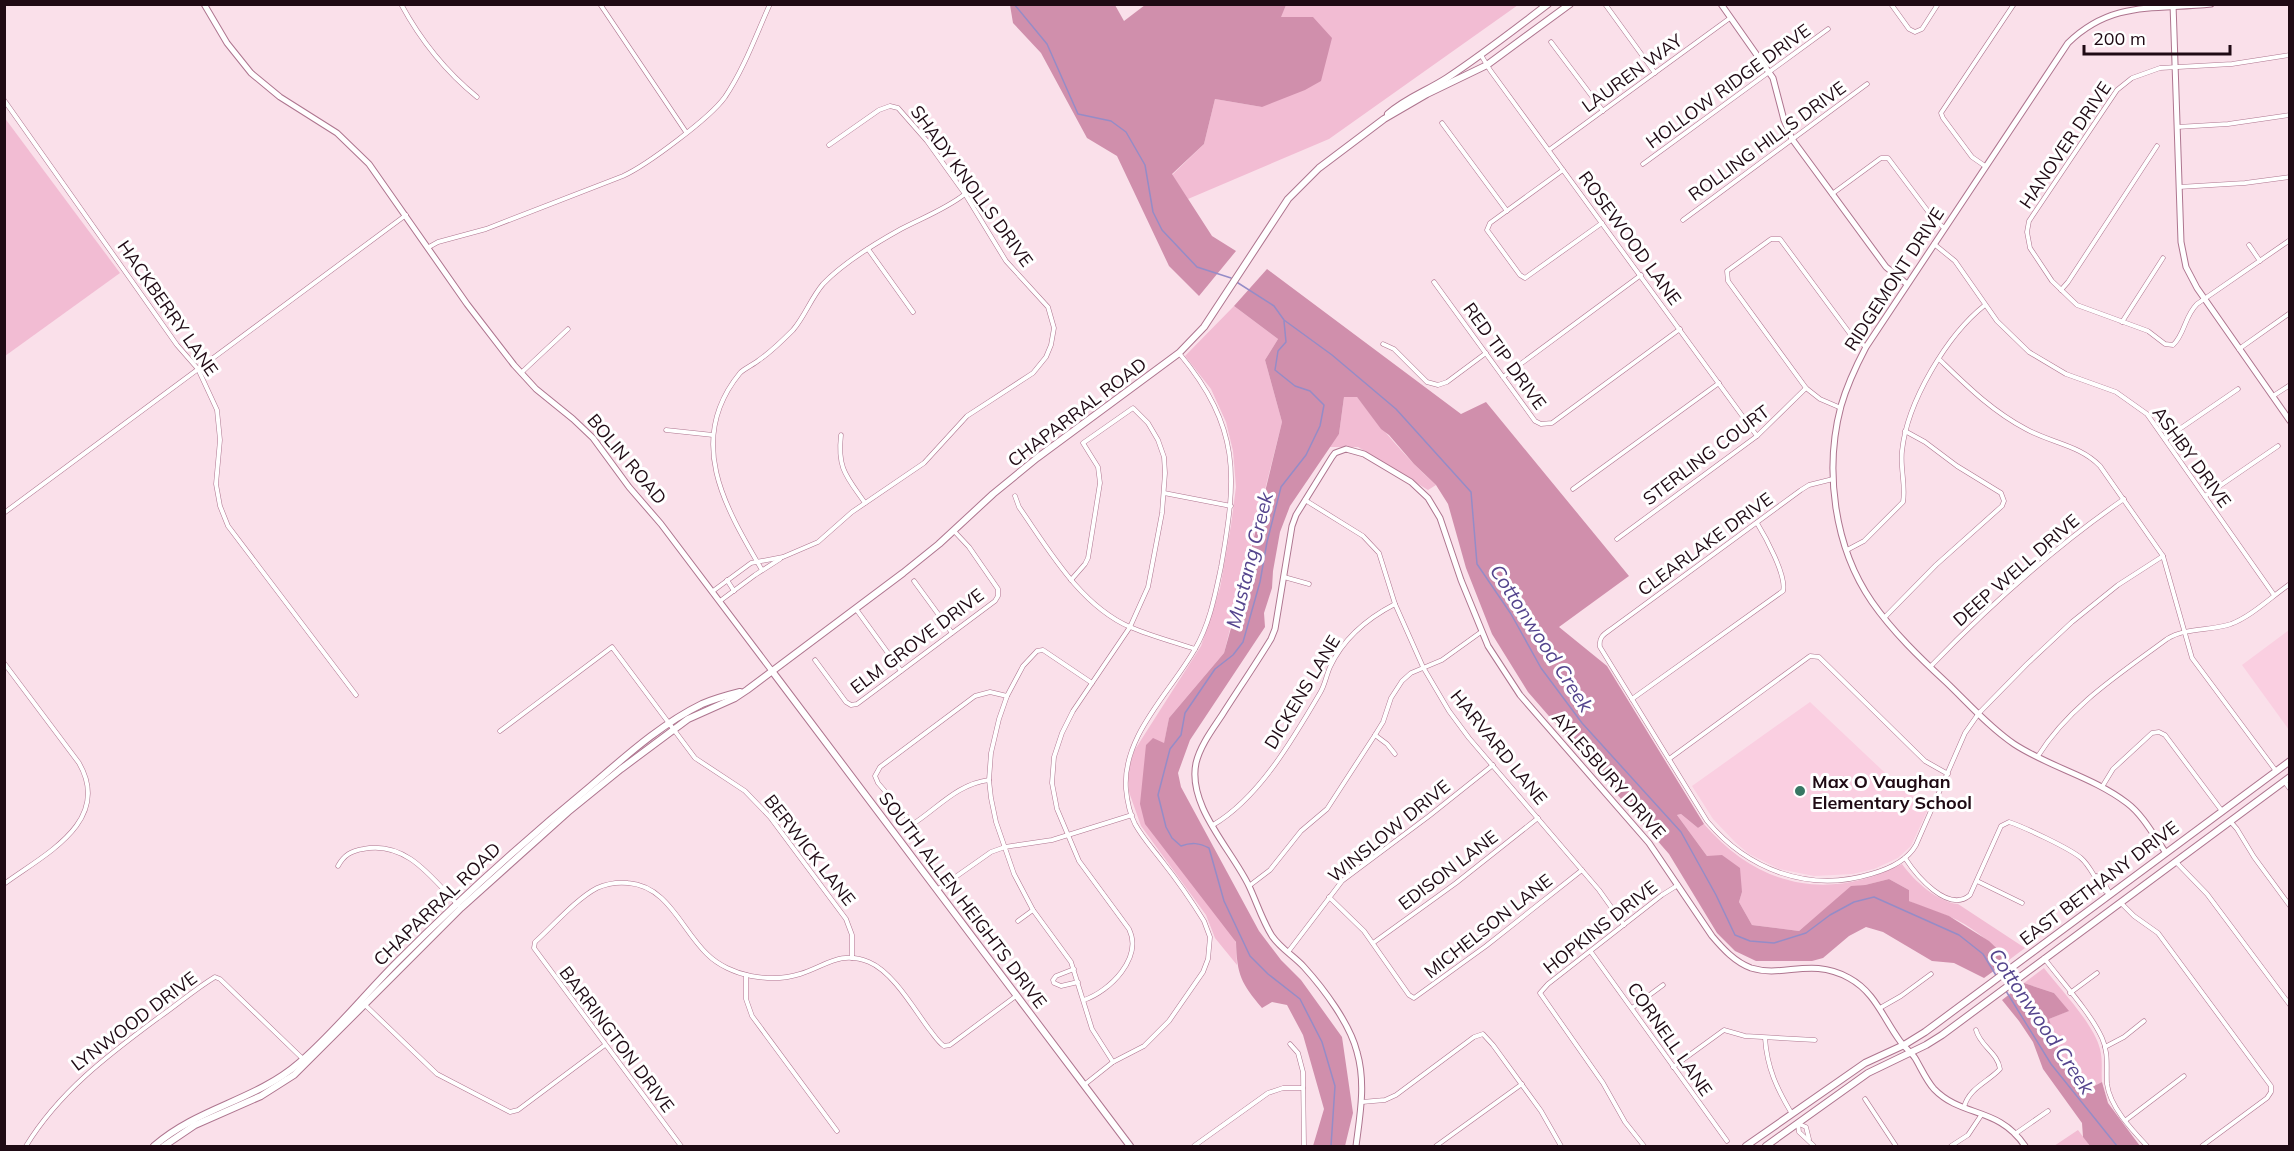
<svg xmlns="http://www.w3.org/2000/svg" width="2294" height="1151" viewBox="0 0 2294 1151" font-family="Mulish,sans-serif">
  <style>
    .built { fill: #facfe1 }
    .green { fill: #f2bcd3 }
    .forest { fill: #d08fac }
    .lines { fill: none; stroke-linecap: round; stroke-linejoin: round }
    .stream { stroke: #958cc7; stroke-width: 1.5 }
    .minor-casing { stroke: #ae758f; stroke-width: 5 }
    .tertiary-casing { stroke: #ae758f; stroke-width: 7 }
    .secondary-casing { stroke: #ae758f; stroke-width: 8 }
    .minor { stroke: #fff; stroke-width: 4 }
    .tertiary { stroke: #fff; stroke-width: 5 }
    .secondary { stroke: #fff; stroke-width: 6 }
    .poi-dot { fill: #377663; stroke: #fff; stroke-width: 2 }
    .labels { text-anchor: middle; dominant-baseline: central; stroke-width: 6; stroke-linejoin: round; paint-order: stroke }
    .street-label { font-size: 18px; fill: #1f0a14; stroke: #fff }
    .poi-label { font-size: 18px; font-weight: bold; fill: #1f0a14; stroke: #fff; text-anchor: start }
    .water-label { font-size: 20px; font-style: italic; fill: #54448d; stroke: #fff }
  </style>
  <rect width="100%" height="100%" fill="#fae0ea"/>
  <g class="built">
    <path d="M2289,630V730L2242,665Z"/>
    <path d="M1810,702L1900,787L1929,807L1911,846L1898,858L1874,869L1853,874L1814,876L1779,869L1749,854L1735,842L1713,819L1692,786Z"/>
  </g>
  <g class="green">
    <path d="M1286,5H1518L1329,139L1188,199L1172,175L1204,144L1215,99L1262,107L1280,17Z"/>
    <path d="M4,117L120,273L5,356H4Z"/>
    <path d="M1234,306L1278,339L1265,360L1282,422L1224,653L1169,718L1164,744L1236,943L1237,965L1215,938L1206,915L1141,826L1129,792L1128,772L1134,751L1201,646L1220,588L1231,525L1236,487L1233,451L1226,422L1211,389L1185,356Z"/>
    <path d="M1344,397H1357C1381,428 1406,458 1436,485L1428,490L1358,447H1329L1339,434Z"/>
    <path d="M1681,814L1698,828L1704,824C1758,887 1828,902 1902,864C1914,881 1938,902 1958,904L2025,948L2009,960C1991,943 1971,925 1948,916C1935,911 1922,907 1909,901V890L1889,879L1865,885L1851,887L1799,931L1752,925L1739,902L1742,892L1707,856L1677,815Z"/>
    <path d="M2044,968C2060,989 2094,1024 2100,1049C2103,1060 2101,1072 2102,1082L2084,1091L2061,1057L2049,1019L2068,1011L2054,993L2024,983Z"/>
    <path d="M2078,1130L2090,1146H2054Z"/>
  </g>
  <g class="forest">
    <path d="M1010,5H1115L1124,21L1145,5H1286L1281,17H1313L1332,38L1321,81L1305,90L1262,107L1215,99L1204,144L1172,174L1212,236L1236,251L1199,296L1169,266L1117,156L1087,138L1041,53L1013,23Z"/>
    <path d="M1267,269L1461,414L1486,402L1629,576L1559,627L1607,666L1704,824L1698,828L1681,814L1677,815L1707,856L1722,855L1740,868L1742,892L1739,902L1752,925L1799,931L1851,886L1865,885L1889,879L1909,890V901L1949,916L1989,941L2009,960L1984,978L1954,963L1932,961L1883,932L1866,927L1849,936L1823,958L1812,961H1756L1735,951L1717,933L1669,854L1528,692L1492,634L1466,568L1448,504L1436,485L1414,464L1389,435L1381,429L1357,397H1344L1339,434L1290,506L1280,532L1273,571L1272,588L1264,613L1265,627L1190,740L1178,773L1181,787L1259,931L1281,960L1301,980L1342,1037L1353,1113L1345,1146H1313L1324,1109L1303,1035L1287,1005L1272,1002L1262,1008C1241,983 1237,975 1236,942L1145,824L1140,804L1146,745L1153,738L1164,743L1169,718L1224,653L1238,603L1282,422L1265,360L1278,339L1234,306Z"/>
    <path d="M2024,983L2054,993L2069,1011L2049,1019L2061,1057L2084,1091L2102,1082L2108,1103L2140,1146H2090L2083,1137L2082,1123L2043,1069L2033,1042L2019,1021L2002,1000Z"/>
  </g>
  <g class="lines">
    <g class="stream">
      <path d="M1014,4L1047,44L1078,114L1111,121L1126,132L1145,165L1153,212L1162,230L1197,267L1231,278"/>
      <path d="M1235,281L1274,306L1284,320L1332,355L1396,409L1471,492L1477,564L1511,614L1541,668L1582,723L1681,832L1716,895L1735,935L1750,941L1774,943L1806,933L1830,915L1854,902L1874,897L1959,935L1983,954L1997,977"/>
      <path d="M1284,321L1286,342L1278,351L1275,370L1295,386L1310,391L1324,405L1320,426L1306,455L1281,487L1267,542L1260,582L1243,642L1233,655L1215,669L1185,713L1181,735L1170,749L1158,795L1166,827L1172,838L1181,846C1192,842 1199,843 1209,848L1224,901L1250,956L1268,974L1300,999L1322,1042L1335,1086L1331,1146"/>
      <path d="M2006,991L2051,1064L2117,1146"/>
    </g>
    <defs>
      <g id="minor">
        <path d="M401,4C421,41 445,71 477,97"/>
        <path d="M600,4L686,132"/>
        <path d="M1605,4L1655,73"/>
        <path d="M1891,4L1909,29L1915,32L1922,29L1938,4"/>
        <path d="M1551,42L1603,111"/>
        <path d="M1481,55L1490,70L1757,436"/>
        <path d="M2290,55L2232,64L2160,68L2132,78L2117,90L2029,221L2027,232L2030,248L2052,281L2077,305L2148,331L2165,344L2173,345C2185,334 2184,317 2197,304L2290,240"/>
        <path d="M4,100L177,345L198,369L217,410L220,440L216,484L220,506L228,526L356,695"/>
        <path d="M1442,123L1507,211"/>
        <path d="M2177,127L2228,124L2290,115"/>
        <path d="M1549,150L1730,18"/>
        <path d="M1643,164L1828,29"/>
        <path d="M1985,166L1972,157L1943,118L1941,113L2014,4"/>
        <path d="M1563,170L1490,223L1487,230L1490,234L1520,275L1525,278L1602,223"/>
        <path d="M2179,187L2245,183L2290,177"/>
        <path d="M1832,194L1881,158H1888L1933,218L1944,228"/>
        <path d="M1683,220L1867,84"/>
        <path d="M1934,244L1955,261L1997,321L2029,352L2066,374L2116,392L2147,414L2274,595"/>
        <path d="M2249,245L2260,261"/>
        <path d="M429,247L438,242L486,229L623,176C647,165 710,118 725,97C744,69 756,35 770,4"/>
        <path d="M868,249L913,312"/>
        <path d="M1434,282L1535,421L1541,424L1552,423L1680,329"/>
        <path d="M2061,290L2068,282L2157,146"/>
        <path d="M2122,322L2163,258"/>
        <path d="M1383,344L1394,349L1427,382L1438,385L1447,382L1486,353"/>
        <path d="M2239,349L2290,313"/>
        <path d="M1940,360C1967,386 1992,411 2026,429C2051,443 2080,445 2100,466L2163,556L2192,658L2276,771"/>
        <path d="M521,373L568,329"/>
        <path d="M1503,377L1641,275"/>
        <path d="M2273,396L2290,385"/>
        <path d="M1841,408L1820,399L1806,388L1728,281L1727,271L1771,239H1780L1851,335L1866,347"/>
        <path d="M666,430L713,435"/>
        <path d="M841,435C837,469 847,477 865,503"/>
        <path d="M2165,439L2238,389"/>
        <path d="M1833,479L1809,485L1801,490L1614,627C1606,633 1598,636 1600,647L1707,821C1748,870 1809,893 1871,874C1889,869 1907,861 1916,845L1965,733L1979,713L2027,664L2072,622L2118,585L2163,556"/>
        <path d="M1573,489L1719,383"/>
        <path d="M1164,493L1231,506"/>
        <path d="M1015,496L1019,507C1049,550 1080,605 1130,627C1151,636 1174,642 1195,649"/>
        <path d="M2205,496L2278,446"/>
        <path d="M1305,500L1363,536L1379,553L1395,604L1423,667L1449,711L1469,738L1599,890L1624,925"/>
        <path d="M4,513L406,215"/>
        <path d="M1617,539L1757,436L1806,388"/>
        <path d="M1847,550L1864,541L1903,502C1906,486 1900,468 1902,451C1907,402 1947,335 1985,305"/>
        <path d="M762,570C725,507 685,440 740,373C745,368 753,365 759,360C771,352 783,340 793,330C805,316 811,298 823,284C844,262 874,244 901,229C922,218 946,209 965,194"/>
        <path d="M1284,577L1309,584"/>
        <path d="M727,580L734,591"/>
        <path d="M1071,580L1085,564L1088,558L1100,483L1098,467L1083,443L1133,408L1148,423L1158,440L1164,457L1165,473L1162,513L1148,587L1130,627L1073,711L1062,733L1054,757L1052,783L1057,809L1079,861L1129,929C1143,958 1110,991 1084,1000"/>
        <path d="M914,581L952,633"/>
        <path d="M713,591L751,563L783,557L818,542L852,512L924,463L967,416L1033,373L1046,357L1051,345L1054,328L1048,307L1006,261L965,194L927,141L898,108L890,106L879,110L829,145"/>
        <path d="M720,601L755,575L780,559"/>
        <path d="M856,609L901,671"/>
        <path d="M1884,618L1936,565L2002,506L2004,501L2001,493L1957,466L1925,442L1905,431"/>
        <path d="M815,660L846,702L851,705L857,704L995,601L998,596V589L969,547L954,531"/>
        <path d="M4,663L79,763C113,822 43,855 4,884"/>
        <path d="M1930,667C1990,605 2053,548 2124,499"/>
        <path d="M1092,683L1043,650L1037,651L1023,666L1007,696L999,719L991,753L989,780L991,798L996,822L1014,874L1033,910L1071,962L1092,1029L1113,1062"/>
        <path d="M1632,699L1783,591C1787,576 1765,536 1757,523"/>
        <path d="M500,731L612,647L695,758L745,791L770,817L846,919L852,935V958"/>
        <path d="M1375,735L1387,744L1395,754"/>
        <path d="M2038,756C2069,706 2121,673 2167,639C2186,627 2211,631 2231,624C2252,616 2271,597 2290,584"/>
        <path d="M1669,759L1810,656L1819,657L1925,761L1948,774"/>
        <path d="M989,780C957,784 938,808 913,824L878,783L875,776L880,767L975,696L990,692L1007,696"/>
        <path d="M2284,781L2290,789"/>
        <path d="M2102,787L2113,769L2152,733L2159,732L2165,735L2222,811"/>
        <path d="M2230,821L2237,829L2254,857L2290,906"/>
        <path d="M1213,825C1259,798 1293,739 1320,693C1325,685 1326,676 1330,667C1343,639 1368,618 1395,604"/>
        <path d="M1905,858C1916,875 1948,914 1970,895L2001,826L2009,822C2024,827 2069,848 2081,858C2093,868 2098,889 2110,894L2103,881L2097,876"/>
        <path d="M2176,862L2207,894L2290,1005"/>
        <path d="M338,866C344,855 351,851 363,849C406,840 432,878 458,905"/>
        <path d="M1977,881L2022,903"/>
        <path d="M1249,886L1270,870L1301,831L1327,809L1375,735L1383,722L1391,698L1402,681L1411,673L1442,660L1481,632"/>
        <path d="M937,890L991,852L1005,847L1052,840L1132,815"/>
        <path d="M1329,897L1364,931L1409,995L1414,998L1486,946L1582,870"/>
        <path d="M2121,903L2134,916L2158,933L2271,1086V1092L2267,1098L2202,1146"/>
        <path d="M1018,921L1033,910"/>
        <path d="M1373,943L1456,883L1538,818"/>
        <path d="M1288,952L1342,881L1429,816L1493,765"/>
        <path d="M1591,952L1727,1141"/>
        <path d="M2044,958C2062,982 2090,1012 2102,1038C2109,1053 2106,1068 2107,1084C2110,1107 2132,1130 2147,1146"/>
        <path d="M1074,969L1056,976L1053,980L1054,983L1061,986L1078,982"/>
        <path d="M746,975V999L752,1016L837,1131"/>
        <path d="M2070,993L2097,973"/>
        <path d="M364,1004L437,1074L510,1112L518,1110L605,1045"/>
        <path d="M1632,1008L1663,985"/>
        <path d="M1880,1008L1901,996L1931,974"/>
        <path d="M1765,1038C1767,1068 1777,1089 1792,1114"/>
        <path d="M1290,1044L1298,1053L1303,1072L1304,1146"/>
        <path d="M2105,1047L2124,1037L2144,1021"/>
        <path d="M1673,1067L1724,1030L1745,1036L1815,1040"/>
        <path d="M1084,1085L1113,1062L1144,1046L1169,1021L1203,972L1208,959L1210,937L1204,921C1191,900 1177,880 1162,861C1153,849 1142,837 1135,824C1130,814 1127,800 1126,789C1122,736 1170,693 1195,649C1210,623 1215,595 1221,567C1237,476 1241,428 1179,353"/>
        <path d="M1865,1099L1896,1146"/>
        <path d="M1362,1102L1385,1100L1396,1095L1474,1037L1483,1034L1493,1045L1541,1111L1561,1146"/>
        <path d="M1964,1107C1969,1088 1988,1082 2000,1069C1998,1053 1980,1046 1976,1030"/>
        <path d="M2126,1120L2184,1076"/>
        <path d="M1798,1123L1799,1132L1814,1146"/>
        <path d="M1799,1124L1806,1127L1809,1139"/>
        <path d="M2015,1134L2048,1111"/>
        <path d="M26,1146C59,1092 108,1055 158,1018C177,1005 195,989 215,977L220,979L303,1059"/>
        <path d="M681,1146L534,948L535,942C553,926 576,899 597,888C606,884 618,882 628,883C668,886 681,929 707,954C718,965 735,973 751,976C767,979 784,979 800,974C826,966 840,950 869,962C893,972 914,1009 929,1029C934,1035 938,1042 944,1046L950,1045L1016,996"/>
        <path d="M1194,1146L1268,1093L1283,1088H1303"/>
        <path d="M1436,1146L1522,1084"/>
        <path d="M1644,1146L1625,1122L1603,1083L1540,993L1548,984L1662,895L1678,885"/>
        <path d="M1951,1146L1968,1135L1982,1114"/>
      </g>
      <g id="tertiary">
        <path d="M204,4L227,43L251,73L280,97L337,133L369,164L467,304L514,365L536,389L573,419L593,438L629,487L661,524L772,671"/>
        <path d="M1721,4L1773,78L1784,120L1792,139L1886,267L1907,284"/>
        <path d="M2173,4L2181,242L2186,267L2197,288L2290,421"/>
        <path d="M2166,853C2154,836 2143,815 2127,803C2093,777 2049,767 2014,744C1989,727 1968,703 1946,682C1920,658 1893,632 1872,602C1834,547 1824,470 1841,406C1847,385 1856,366 1866,347L2068,43C2112,0 2155,10 2211,4"/>
        <path d="M1356,1146C1360,1115 1366,1083 1357,1052C1350,1024 1324,989 1304,967C1294,956 1281,949 1272,936C1262,920 1257,903 1249,886C1232,850 1187,806 1196,763C1200,746 1212,730 1222,715C1238,690 1255,665 1271,639L1275,629L1292,526L1296,515L1332,457L1335,453L1346,449L1364,454L1411,482L1428,498L1440,518L1461,580L1488,646L1520,695L1649,843L1712,936C1723,949 1735,962 1751,968C1784,978 1811,957 1849,978C1875,992 1883,1018 1900,1041C1904,1047 1911,1052 1915,1058C1921,1068 1926,1080 1934,1089C1962,1118 1998,1106 2025,1146"/>
      </g>
      <g id="secondary">
        <path d="M1388,114C1406,98 1427,91 1447,78C1482,55 1515,29 1548,4"/>
        <path d="M772,671L1130,1146"/>
        <path d="M154,1146C199,1107 255,1101 299,1063C334,1033 364,995 397,962C459,900 524,841 592,785C626,756 661,724 702,704C714,699 728,695 740,692"/>
        <path d="M164,1146L195,1125L261,1096L294,1075L461,908L568,812L621,769L688,719L735,698L747,690L903,573L939,544L993,494L1037,458L1179,353L1204,327L1288,199L1319,168L1384,119L1427,94L1487,65L1570,4"/>
        <path d="M1746,1146L1865,1063L1904,1045L1925,1032L2290,761"/>
        <path d="M1766,1146L1868,1073L1926,1045L1942,1035L2290,777"/>
      </g>
    </defs>
    <use href="#minor" class="minor-casing"/>
    <use href="#tertiary" class="tertiary-casing"/>
    <use href="#secondary" class="secondary-casing"/>
    <use href="#minor" class="minor"/>
    <use href="#tertiary" class="tertiary"/>
    <use href="#secondary" class="secondary"/>
  </g>
  <circle class="poi-dot" cx="1800" cy="791" r="6"/>
  <g class="labels">
    <g class="street-label">
      <text transform="translate(1632 73) rotate(-36)">LAUREN WAY</text>
      <text transform="translate(1728 86) rotate(-36)">HOLLOW RIDGE DRIVE</text>
      <text transform="translate(1767 141) rotate(-36)">ROLLING HILLS DRIVE</text>
      <text transform="translate(2065 145) rotate(-56)">HANOVER DRIVE</text>
      <text transform="translate(972 186) rotate(54)">SHADY KNOLLS DRIVE</text>
      <text transform="translate(1630 238) rotate(54)">ROSEWOOD LANE</text>
      <text transform="translate(1894 279) rotate(-57)">RIDGEMONT DRIVE</text>
      <text transform="translate(168 308) rotate(55)">HACKBERRY LANE</text>
      <text transform="translate(1505 356) rotate(54)">RED TIP DRIVE</text>
      <text transform="translate(1077 412) rotate(-37)">CHAPARRAL ROAD</text>
      <text transform="translate(1706 455) rotate(-37)">STERLING COURT</text>
      <text transform="translate(2192 457) rotate(54)">ASHBY DRIVE</text>
      <text transform="translate(627 459) rotate(50)">BOLIN ROAD</text>
      <text transform="translate(1705 544) rotate(-36)">CLEARLAKE DRIVE</text>
      <text transform="translate(2016 570) rotate(-41)">DEEP WELL DRIVE</text>
      <text transform="translate(917 641) rotate(-37)">ELM GROVE DRIVE</text>
      <text transform="translate(1302 692) rotate(-59)">DICKENS LANE</text>
      <text transform="translate(1499 747) rotate(51)">HARVARD LANE</text>
      <text transform="translate(1609 775) rotate(49)">AYLESBURY DRIVE</text>
      <text transform="translate(1389 831) rotate(-39)">WINSLOW DRIVE</text>
      <text transform="translate(810 850) rotate(52)">BERWICK LANE</text>
      <text transform="translate(1448 870) rotate(-37)">EDISON LANE</text>
      <text transform="translate(2099 883) rotate(-37)">EAST BETHANY DRIVE</text>
      <text transform="translate(963 900) rotate(53)">SOUTH ALLEN HEIGHTS DRIVE</text>
      <text transform="translate(437 904) rotate(-44)">CHAPARRAL ROAD</text>
      <text transform="translate(1488 926) rotate(-38)">MICHELSON LANE</text>
      <text transform="translate(1600 927) rotate(-38)">HOPKINS DRIVE</text>
      <text transform="translate(134 1021) rotate(-37)">LYNWOOD DRIVE</text>
      <text transform="translate(617 1039) rotate(53)">BARRINGTON DRIVE</text>
      <text transform="translate(1670 1039) rotate(55)">CORNELL LANE</text>
    </g>
    <g class="poi-label">
      <text x="1812" y="781">Max O Vaughan<tspan x="1812" dy="21">Elementary School</tspan></text>
    </g>
    <g class="water-label">
      <text transform="translate(1249 560) rotate(-76)">Mustang Creek</text>
      <text transform="translate(1542 638) rotate(57)">Cottonwood Creek</text>
      <text transform="translate(2042 1021) rotate(56)">Cottonwood Creek</text>
    </g>
  </g>
  <rect width="2294" height="1151" fill="none" stroke="#1f0a14" stroke-width="12"/>
  <path d="M2084 45v9h146v-9" fill="none" stroke="#1f0a14" stroke-width="3"/>
  <text x="2093" y="45" font-size="18" fill="#1f0a14" stroke="#ffffff" stroke-width="4.5" paint-order="stroke">200 m</text>
</svg>
